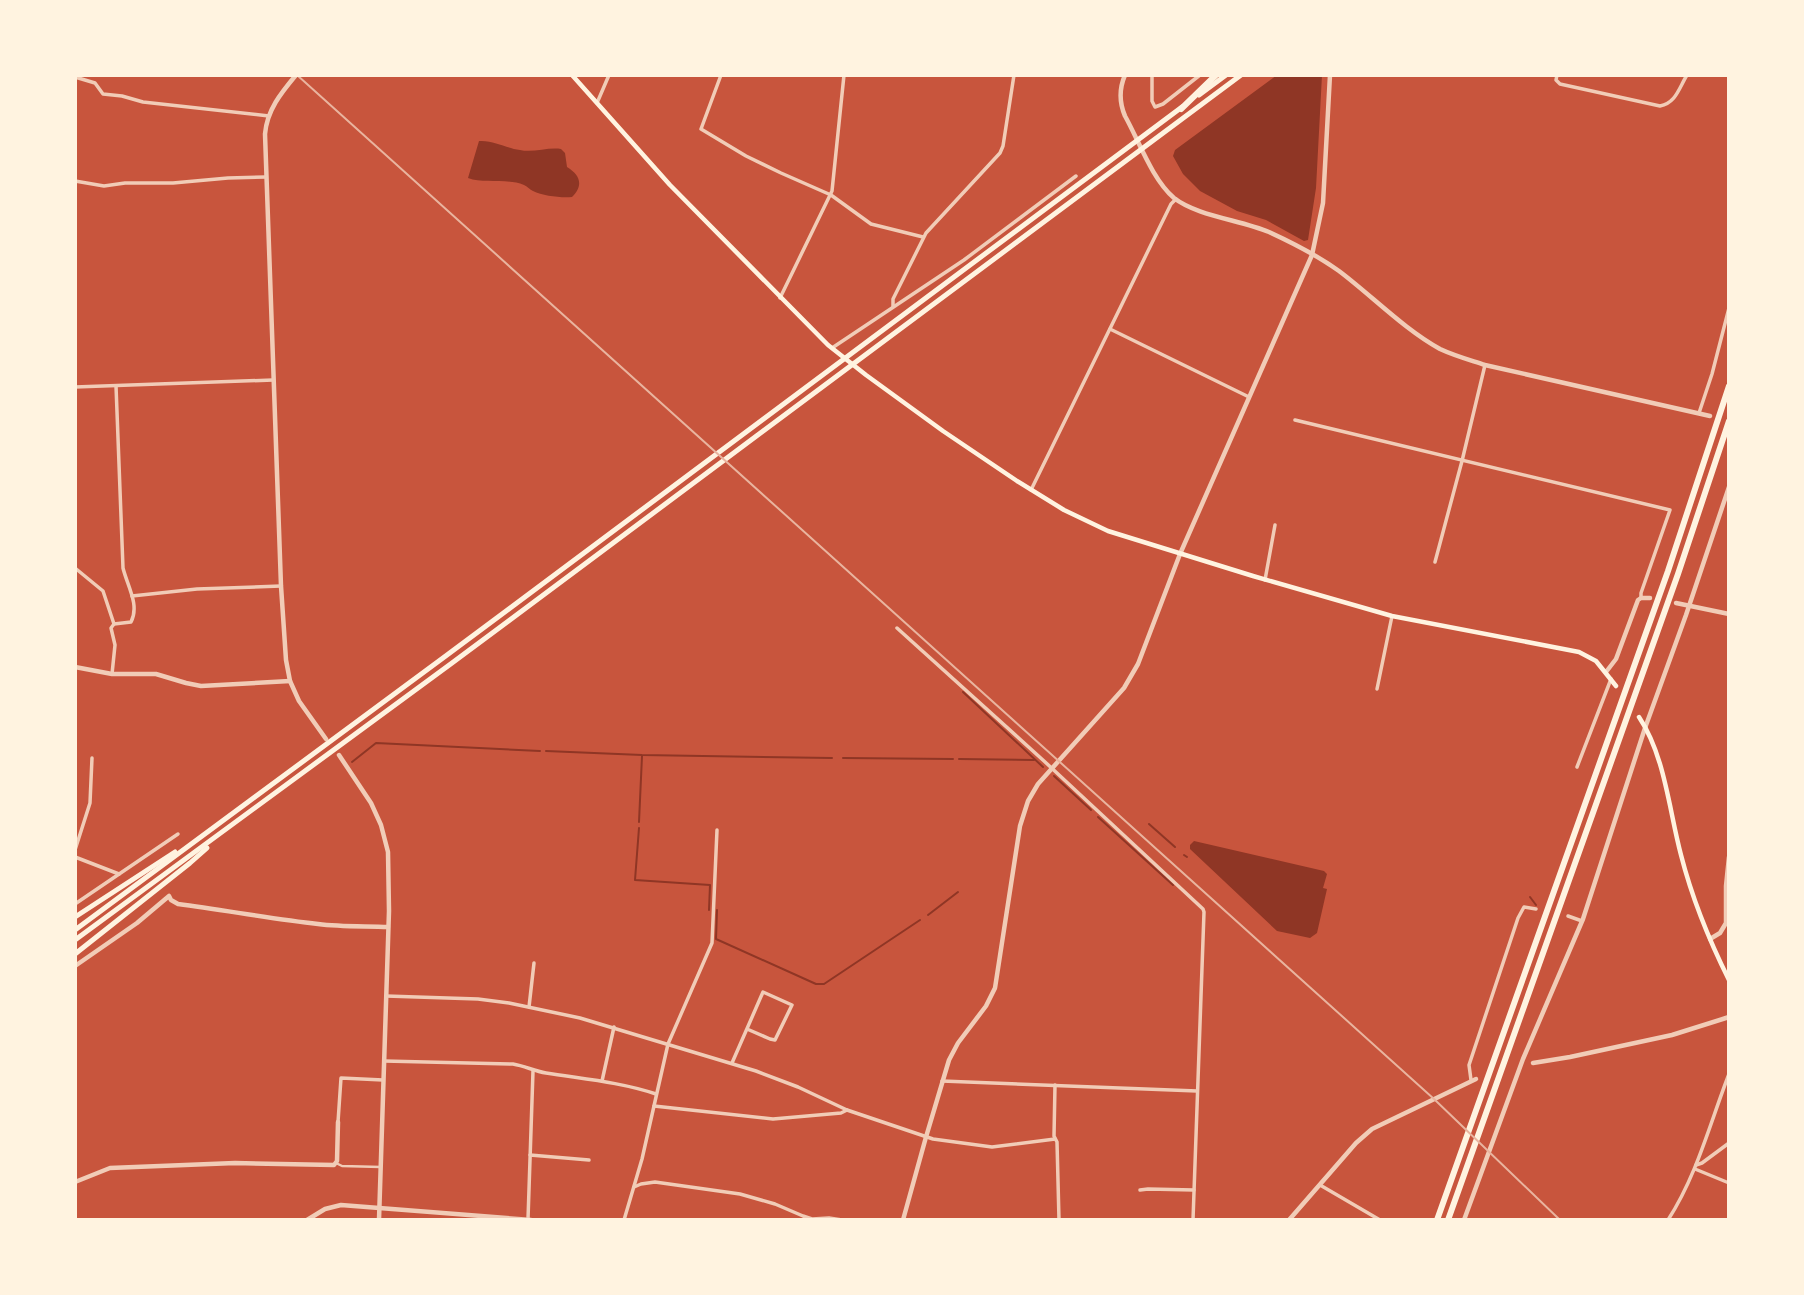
<svg xmlns="http://www.w3.org/2000/svg" width="1804" height="1295" viewBox="0 0 1804 1295" font-family="Georgia,serif">
  <style>
    .water { fill: #8f3625 }
    .lines { fill: none; stroke-linecap: round; stroke-linejoin: round }
    .stream { stroke: #8f3625; stroke-width: 2 }
    .pedestrian { stroke: #f1ccb7; stroke-width: 2.5 }
    .minor { stroke: #f1ccb7; stroke-width: 3.5 }
    .tertiary { stroke: #f1ccb7; stroke-width: 4.5 }
    .secondary { stroke: #fff3e0; stroke-width: 4.5 }
    .trunk { stroke: #fff3e0; stroke-width: 5 }
    .motorway { stroke: #fff3e0; stroke-width: 6 }
    .rail { stroke: #e9b49f; stroke-width: 2 }
  </style>
  <rect width="100%" height="100%" fill="#c8553d"/>
  <g class="water">
    <path d="M1277,75H1322L1316,188L1308,240L1304,241L1266,220L1237,211L1200,191L1183,174L1173,156L1175,150Z"/>
    <path d="M479,141C494,140 505,148 520,150C533,153 548,147 561,149L565,153L567,167C580,175 584,185 572,197C561,198 543,196 533,191C530,190 527,186 524,185C507,178 484,184 468,178Z"/>
    <path d="M1194,841L1324,871L1327,874L1323,888L1327,889L1317,933L1310,938L1277,931L1190,849V845Z"/>
  </g>
  <g class="lines">
    <g class="stream">
      <path d="M963,692L1043,767"/>
      <path d="M546,751L642,755L832,758"/>
      <path d="M843,758L953,759"/>
      <path d="M959,759L1034,760"/>
      <path d="M352,762L376,743L540,751"/>
      <path d="M1054,776L1091,810"/>
      <path d="M1098,817L1173,885"/>
      <path d="M639,822L642,756"/>
      <path d="M1149,824L1175,847"/>
      <path d="M639,828L635,880L710,885L709,910"/>
      <path d="M1184,855L1187,857"/>
      <path d="M1530,897L1536,905"/>
      <path d="M717,910L716,939L816,984H824L920,920"/>
      <path d="M928,915L958,892"/>
    </g>
    <path class="pedestrian" d="M336,1163L342,1166L381,1167"/>
    <g class="minor">
      <path d="M721,75L701,129L746,156L781,173L831,195L871,224L923,237"/>
      <path d="M1152,75V101L1155,107L1163,104L1200,75"/>
      <path d="M1557,75L1556,80L1560,84L1660,106C1676,103 1679,88 1687,75"/>
      <path d="M75,77L95,83L103,94L122,96L143,102L269,116"/>
      <path d="M597,103L609,75"/>
      <path d="M75,181L104,186L125,183H173L228,178L266,177"/>
      <path d="M780,298L832,191L844,75"/>
      <path d="M893,306V299L926,233L1000,153L1003,146L1014,75"/>
      <path d="M1110,329L1249,397"/>
      <path d="M832,348L964,260L1076,176"/>
      <path d="M75,387L273,380"/>
      <path d="M1699,413L1712,374L1729,308"/>
      <path d="M1295,420L1670,510L1641,593V598"/>
      <path d="M1031,490L1171,204L1176,199"/>
      <path d="M1435,562L1462,461L1485,365"/>
      <path d="M75,568L103,591L114,624L111,628L115,645L112,674"/>
      <path d="M1265,580L1275,525"/>
      <path d="M132,596L197,589L281,586"/>
      <path d="M114,624L131,622C140,605 127,585 123,568L116,386"/>
      <path d="M897,628L1044,761L1203,909L1204,912L1193,1220"/>
      <path d="M1377,689L1392,616"/>
      <path d="M1577,767L1611,679"/>
      <path d="M75,850L90,803L92,758"/>
      <path d="M75,857L119,874"/>
      <path d="M75,904L178,834"/>
      <path d="M1568,916L1582,921"/>
      <path d="M386,996L478,999L509,1003L580,1018L756,1071L798,1087L847,1110L933,1139L992,1147L1055,1139"/>
      <path d="M529,1007L534,963"/>
      <path d="M384,1061L513,1064C525,1066 534,1071 546,1073C583,1079 620,1082 656,1094"/>
      <path d="M732,1063L763,992L792,1005L775,1040L770,1039L747,1029"/>
      <path d="M1471,1080L1469,1065L1518,918L1524,907L1536,909"/>
      <path d="M602,1081L614,1027"/>
      <path d="M942,1081L1197,1091"/>
      <path d="M1055,1085L1054,1136L1057,1142L1059,1220"/>
      <path d="M654,1106L773,1119L841,1113L847,1110"/>
      <path d="M338,1122L341,1078L383,1080"/>
      <path d="M530,1155L589,1160"/>
      <path d="M1696,1165L1702,1163L1729,1143"/>
      <path d="M1695,1169L1729,1183"/>
      <path d="M1320,1185L1380,1220"/>
      <path d="M634,1187L641,1184L655,1182L740,1194L775,1204L803,1216L812,1219L829,1218L842,1220"/>
      <path d="M1140,1190L1148,1189L1194,1190"/>
      <path d="M528,1219L533,1071"/>
      <path d="M624,1220L642,1159L668,1044L712,943L717,830"/>
      <path d="M1668,1220C1697,1175 1710,1123 1729,1074"/>
    </g>
    <g class="tertiary">
      <path d="M296,75C281,93 267,110 265,134L281,586L286,660L290,681L299,701L326,739"/>
      <path d="M1125,75C1119,89 1119,102 1125,116C1139,141 1152,179 1174,198C1197,216 1241,220 1269,232C1293,243 1318,256 1339,271C1371,295 1405,330 1440,349C1455,356 1470,360 1485,365L1710,416"/>
      <path d="M1676,603L1729,614"/>
      <path d="M75,667L112,674H156L186,683L201,686L290,681"/>
      <path d="M1606,672L1616,659L1638,600L1641,598H1650"/>
      <path d="M339,755L371,803L381,825L388,852L389,911L379,1220"/>
      <path d="M1710,939L1720,933L1726,923V886L1729,857"/>
      <path d="M75,966L137,923L169,896L171,900L178,904C225,910 271,919 318,924C341,927 365,926 388,927"/>
      <path d="M1533,1063L1570,1057L1672,1035L1729,1017"/>
      <path d="M75,1182L110,1168L235,1163L334,1165L337,1161L338,1122"/>
      <path d="M307,1220L325,1209L341,1205L531,1220"/>
      <path d="M903,1220L926,1137L949,1060L958,1043L986,1006L995,988L1020,826L1028,801L1038,784L1124,688L1138,664L1180,554L1312,255L1323,203L1330,75"/>
      <path d="M1289,1220L1356,1143L1372,1129L1476,1079"/>
      <path d="M1464,1220L1523,1059L1583,919L1645,728L1686,615L1729,487"/>
    </g>
    <g class="secondary">
      <path d="M572,75L670,185L828,345L866,375L943,431L1017,481L1064,510L1108,531L1253,576L1392,616L1579,652L1596,661L1616,686"/>
      <path d="M1639,717C1665,756 1669,810 1681,855C1692,898 1709,940 1729,980"/>
    </g>
    <g class="trunk">
      <path d="M1199,95L1226,75"/>
      <path d="M75,917L175,852"/>
      <path d="M75,930L447,655L1182,107"/>
      <path d="M75,940L452,663L1241,75"/>
      <path d="M75,954L190,863L207,848"/>
    </g>
    <g class="motorway">
      <path d="M1181,109L1216,75"/>
      <path d="M1437,1220L1668,571L1729,386"/>
      <path d="M1448,1220L1678,574L1729,421"/>
    </g>
    <path class="rail" d="M297,75L1434,1099L1560,1220"/>
  </g>
  <rect width="1804" height="1295" fill="none" stroke="#fff3e0" stroke-width="154"/>
</svg>
